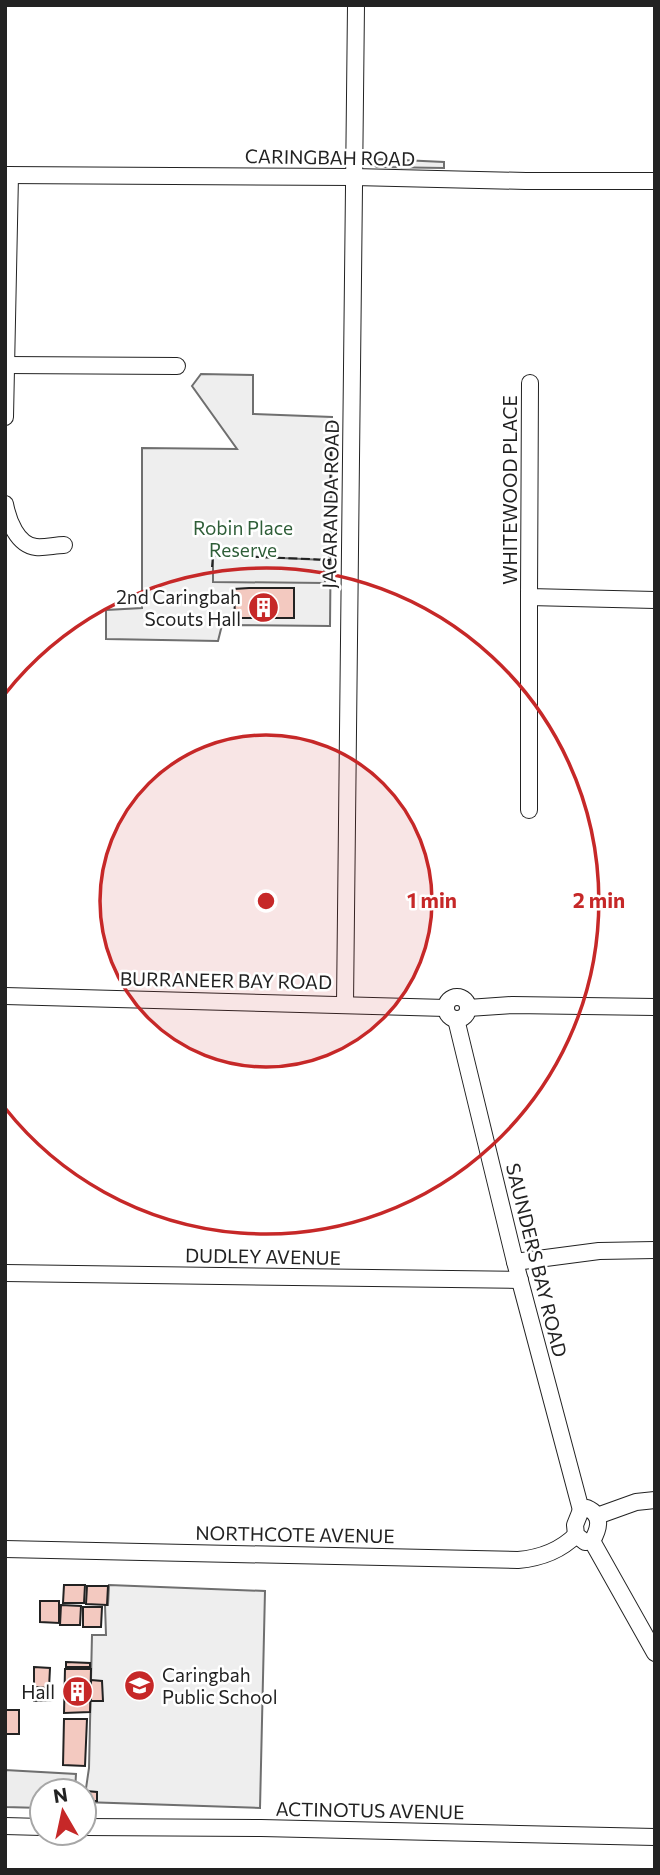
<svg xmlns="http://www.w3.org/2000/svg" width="660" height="1875" viewBox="0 0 660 1875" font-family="Commissioner,sans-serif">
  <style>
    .green { fill: #eee; stroke: #6f6f6f; stroke-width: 2 }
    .parking { fill: #ededed; stroke: #6f6f6f; stroke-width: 2 }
    .building { fill: #f3c9c0; stroke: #222; stroke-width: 2 }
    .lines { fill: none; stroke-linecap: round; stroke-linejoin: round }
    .minor-casing { stroke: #222; stroke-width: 18 }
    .minor { stroke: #fff; stroke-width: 16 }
    .fence { stroke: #222; stroke-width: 2; stroke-dasharray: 9 3.5; stroke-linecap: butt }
    .ring { fill: none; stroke: #c62828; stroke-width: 3.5 }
    .labels { text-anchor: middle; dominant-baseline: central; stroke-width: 5; stroke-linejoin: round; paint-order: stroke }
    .street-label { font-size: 19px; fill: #222; stroke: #fff }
    .park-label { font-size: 19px; fill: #2f5e38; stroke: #fff }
    .poi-label { font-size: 19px; fill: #222; stroke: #fff; text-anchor: end }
    .centre { fill: #c62828; stroke: #fff; stroke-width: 3.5 }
    .ring-label { font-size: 21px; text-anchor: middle; font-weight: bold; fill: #c62828; stroke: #fff; stroke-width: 5; stroke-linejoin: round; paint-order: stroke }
  </style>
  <rect width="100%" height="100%" fill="#fff"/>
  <g class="green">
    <path d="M380,159L444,162V168L377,167L369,163Z"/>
    <path d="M201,374L253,375V414L332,417L330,626L222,625L218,641L106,639V610L142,608V448L237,449L192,386Z"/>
    <path d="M109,1585L265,1591L260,1808L84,1802L89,1768L92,1635H106L105,1605H108Z"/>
  </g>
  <g class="parking">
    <path d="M213,555L324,560L325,583L213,582Z"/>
    <path d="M5,1770L76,1774L75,1791H42V1808L5,1807Z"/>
  </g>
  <g class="building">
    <path d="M249,588H294V618H235L234,589Z"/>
    <path d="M64,1585H85L84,1603H63Z"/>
    <path d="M87,1586H108L107,1605L86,1604Z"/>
    <path d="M40,1601H59V1623L40,1622Z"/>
    <path d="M61,1605L81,1606L80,1625H60Z"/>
    <path d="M83,1607H102L101,1627H83Z"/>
    <path d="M66,1662L90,1663V1667H66Z"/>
    <path d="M34,1667L50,1668L49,1688L34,1687Z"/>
    <path d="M65,1669H91L90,1712L64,1713Z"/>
    <path d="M91,1680L102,1681L103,1701H91Z"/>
    <path d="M34,1689L52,1690V1700L34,1701Z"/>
    <rect x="5" y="1710" width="14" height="24"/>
    <path d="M64,1719H87L85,1766L63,1765Z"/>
    <path d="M86,1791L97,1792V1801H85Z"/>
  </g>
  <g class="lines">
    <defs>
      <g id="minor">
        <path d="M5,175L354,177L526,181H655"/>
        <path d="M6,365L177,366"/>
        <path d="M530,383L529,597L655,600"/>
        <path d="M5,417L10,175"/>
        <path d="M5,504C8,520 17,545 36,547C45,548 55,545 64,545"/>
        <path d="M529,810V597"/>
        <path d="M5,996L446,1008"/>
        <circle cx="457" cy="1008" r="11"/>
        <path d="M345,1004L356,5"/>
        <path d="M468,1008L512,1005L655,1007"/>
        <path d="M456,1019L515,1262L581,1510"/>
        <path d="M515,1262L599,1251L655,1250"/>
        <path d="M5,1273L520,1280"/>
        <path d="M587,1508C603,1515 599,1529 592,1541L585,1542L576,1535L575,1525L581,1510Z"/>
        <path d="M597,1516L636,1502L655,1500"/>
        <path d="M592,1541L655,1653"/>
        <path d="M5,1549L518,1560C541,1558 560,1551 576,1535"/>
        <path d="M5,1826L42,1827"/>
        <path d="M84,1827L261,1828L655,1837"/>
      </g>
    </defs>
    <use href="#minor" class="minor-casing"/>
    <use href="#minor" class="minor"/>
    <g class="fence">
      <path d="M212,567L213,555L331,560"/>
      <path d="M329,569L331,441"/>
    </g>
  </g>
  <circle cx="266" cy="901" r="166" fill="#c62828" fill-opacity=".12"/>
  <g class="ring">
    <circle cx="266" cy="901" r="166"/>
    <path d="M5 694A333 333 0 1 1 5 1108"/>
  </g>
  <defs>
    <symbol id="building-disc" viewBox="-11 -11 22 22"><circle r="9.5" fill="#c62828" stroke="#fff"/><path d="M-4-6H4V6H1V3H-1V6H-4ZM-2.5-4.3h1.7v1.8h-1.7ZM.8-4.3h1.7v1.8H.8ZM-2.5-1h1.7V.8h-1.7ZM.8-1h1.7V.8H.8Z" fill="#fff"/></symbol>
    <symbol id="school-disc" viewBox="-11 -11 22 22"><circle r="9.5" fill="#c62828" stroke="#fff"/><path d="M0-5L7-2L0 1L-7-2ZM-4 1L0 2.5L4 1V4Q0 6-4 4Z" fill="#fff"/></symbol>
  </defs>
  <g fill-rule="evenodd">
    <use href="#building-disc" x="246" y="590" width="35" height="35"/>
    <use href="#school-disc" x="122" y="1668" width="35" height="35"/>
    <use href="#building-disc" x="60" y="1674" width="35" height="35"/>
  </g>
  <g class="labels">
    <g class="street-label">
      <text transform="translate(330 157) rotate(1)">CARINGBAH ROAD</text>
      <text transform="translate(509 490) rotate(-90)">WHITEWOOD PLACE</text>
      <text transform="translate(330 504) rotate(-89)">JACARANDA ROAD</text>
      <text transform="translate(226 980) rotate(1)">BURRANEER BAY ROAD</text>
      <text transform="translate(263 1256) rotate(1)">DUDLEY AVENUE</text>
      <text transform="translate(537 1260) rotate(76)">SAUNDERS BAY ROAD</text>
      <text transform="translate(295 1534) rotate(1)">NORTHCOTE AVENUE</text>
      <text transform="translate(370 1810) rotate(1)">ACTINOTUS AVENUE</text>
    </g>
    <g class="park-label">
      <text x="243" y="527">Robin Place<tspan x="243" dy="22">Reserve</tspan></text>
    </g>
    <g class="poi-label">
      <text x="241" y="596">2nd Caringbah<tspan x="241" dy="22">Scouts Hall</tspan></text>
      <text x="162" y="1674" text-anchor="start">Caringbah<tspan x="162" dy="22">Public School</tspan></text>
      <text x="55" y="1691">Hall</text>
    </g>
  </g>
  <circle cx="266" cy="901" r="10" class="centre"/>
  <g class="ring-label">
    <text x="432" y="908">1 min</text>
    <text x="599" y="908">2 min</text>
  </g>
  <rect width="660" height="1875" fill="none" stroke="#222222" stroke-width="14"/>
  <g transform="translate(63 1812) rotate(351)"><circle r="33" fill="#ffffff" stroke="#a7a7a7" stroke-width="2"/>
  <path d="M0-5L12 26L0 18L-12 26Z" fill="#c62828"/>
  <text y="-10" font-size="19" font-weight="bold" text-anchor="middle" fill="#222222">N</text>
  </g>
</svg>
